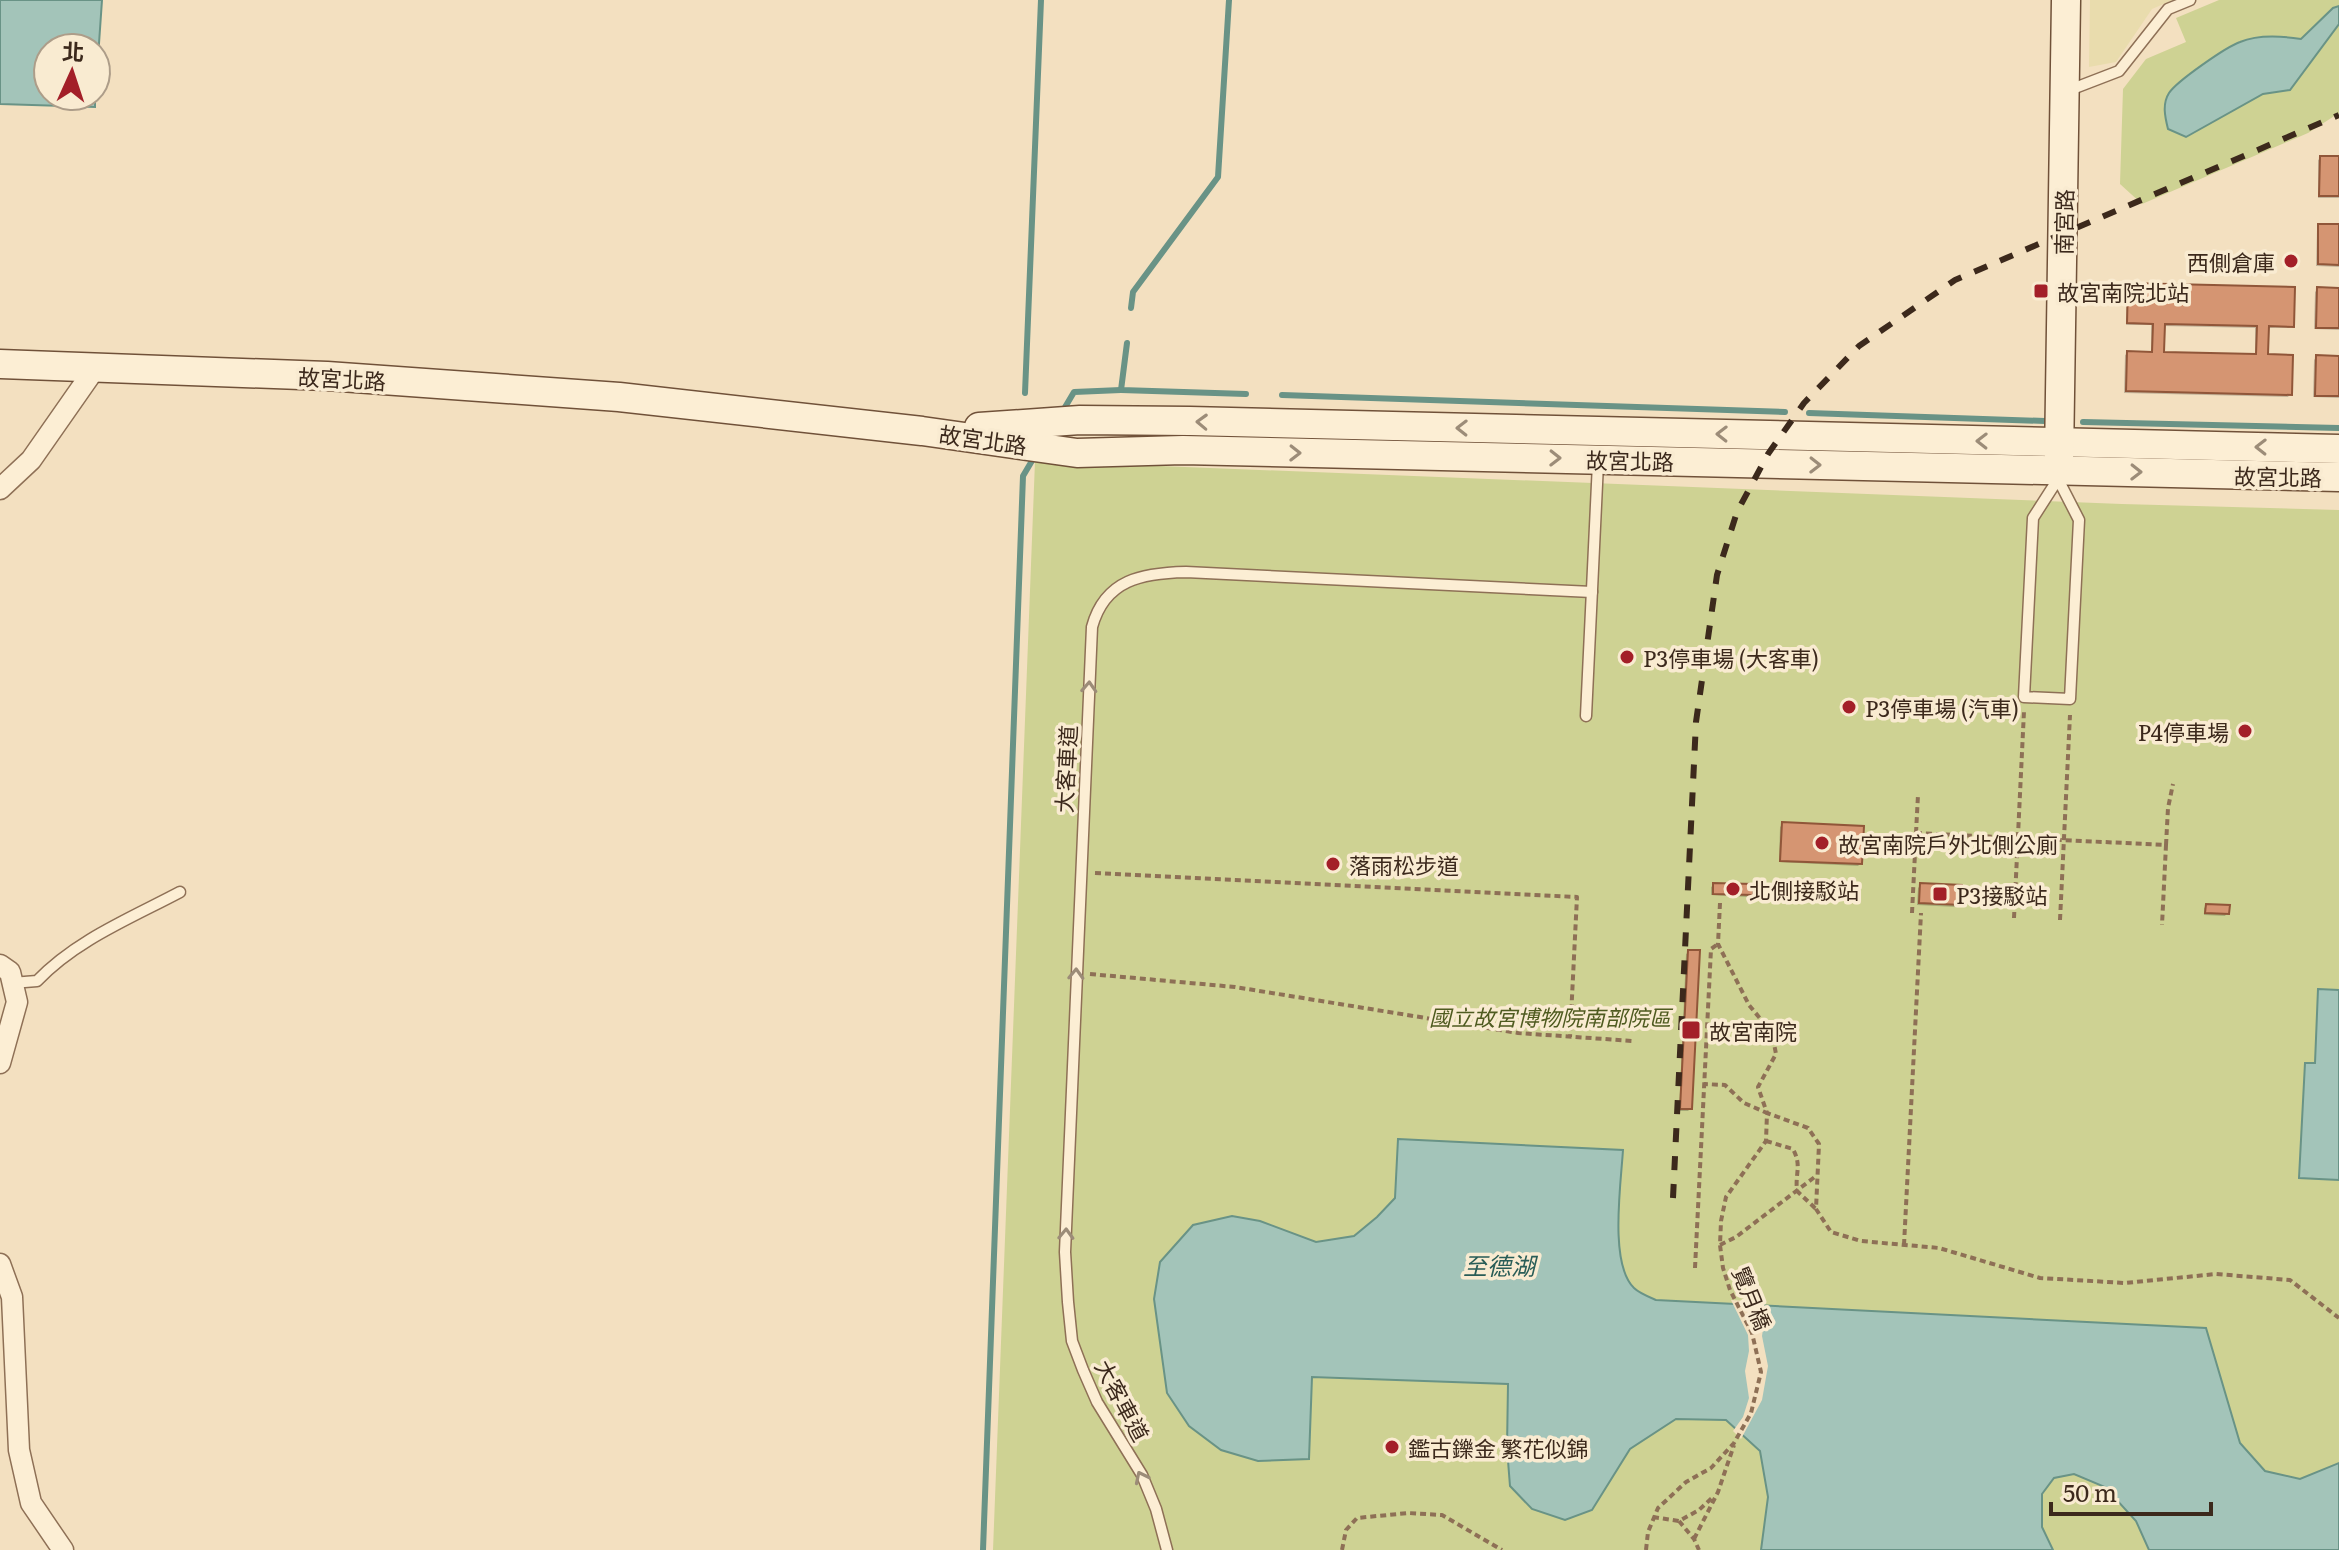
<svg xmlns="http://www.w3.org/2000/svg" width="2339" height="1550" viewBox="0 0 2339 1550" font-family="Literata,'Noto Sans TC',serif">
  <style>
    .farmland { fill: #e9dcad }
    .green { fill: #ced293 }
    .water { fill: #a3c4b9; stroke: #699386; stroke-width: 2 }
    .pier { fill: #f3e0c0 }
    .shadow { fill: #0003; fill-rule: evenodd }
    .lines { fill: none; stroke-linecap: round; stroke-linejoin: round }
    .stream { stroke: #699386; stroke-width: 6 }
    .building { fill: #d59572; stroke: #905639; stroke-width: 2; fill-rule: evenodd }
    .lane-casing { stroke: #8e7056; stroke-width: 13 }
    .street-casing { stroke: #8e7056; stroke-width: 23 }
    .secondary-casing { stroke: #705139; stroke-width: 31 }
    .path { stroke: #8e7056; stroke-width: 4; stroke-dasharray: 6 4; stroke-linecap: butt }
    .lane { stroke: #fceed4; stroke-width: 10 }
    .street { stroke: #fceed4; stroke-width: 20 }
    .secondary { stroke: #fceed4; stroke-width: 28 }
    .rail { stroke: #3c291c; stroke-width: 6; stroke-dasharray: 14 14; stroke-linecap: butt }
    .oneway { stroke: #9c8c78 }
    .poi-dot { fill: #a31f28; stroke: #f9ebd1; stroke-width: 3 }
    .labels { text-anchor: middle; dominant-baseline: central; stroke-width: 7; stroke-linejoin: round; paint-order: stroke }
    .street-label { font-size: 22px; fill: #3c291c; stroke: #f9ebd1 }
    .poi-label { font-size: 22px; fill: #3c291c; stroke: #f9ebd1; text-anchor: start }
    .park-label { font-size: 22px; font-style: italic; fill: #4f5b20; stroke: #f9ebd1 }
    .water-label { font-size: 24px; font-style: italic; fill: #295d57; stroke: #f9ebd1 }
  </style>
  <rect width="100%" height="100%" fill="#f3e0c0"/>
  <path class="farmland" d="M2090,0H2173L2152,9L2116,62L2089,67Z"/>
  <g class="green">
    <path d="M2219,0H2339V113L2308,133L2142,204L2120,184L2123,89L2146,59L2186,42L2176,18Z"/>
    <path d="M1035,461L2122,504L2339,510V1550H993Z"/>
  </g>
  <g class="water">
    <path d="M0,0H102L96,87V48H48V96H95V107L0,104Z"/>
    <path d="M2339,6V24L2290,90L2263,94L2186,137L2168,129C2165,117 2162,104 2169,93C2177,81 2226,47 2240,42C2259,34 2282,36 2301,39L2333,8Z"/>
    <path d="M2318,989L2339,990V1180L2299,1178L2305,1063H2315Z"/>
    <path d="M1398,1139L1623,1150C1621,1183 1609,1264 1634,1288C1639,1293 1649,1297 1656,1300L2206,1328L2240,1443L2265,1471L2300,1479L2339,1463V1550H2149L2136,1521L2105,1487L2074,1474L2054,1478L2042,1494V1527L2053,1550H1761L1768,1497L1760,1451L1726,1420L1676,1419L1630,1449L1592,1510L1565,1520L1532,1509L1510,1486L1507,1448L1508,1384L1312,1377L1309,1459L1258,1461L1221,1450L1189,1426L1167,1393L1154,1299L1160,1262L1193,1225L1232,1216L1260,1221L1316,1242L1354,1236L1377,1217L1395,1198Z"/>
  </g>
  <path class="pier" d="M1731,1300L1747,1301L1758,1310L1764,1323L1762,1336L1768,1366L1762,1400L1741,1439L1733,1431L1743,1417L1749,1398L1745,1371L1749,1351L1748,1335Z"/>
  <g class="shadow">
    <path d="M2321,158H2339V198H2318V160Z"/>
    <path d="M2319,226H2339V267L2316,266L2317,229Z"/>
    <path d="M2129,285L2292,326L2289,328H2267L2266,356L2290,394L2288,397L2124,393L2125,355L2128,353H2151V325H2126L2127,287ZM2163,326L2255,328V356L2162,354Z"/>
    <path d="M2318,289L2339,290V330L2314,329L2315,292Z"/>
    <path d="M2316,357L2339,358V398L2313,397L2314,360Z"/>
    <path d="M1783,824L1861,863L1858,866L1779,862L1780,827Z"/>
    <path d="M1714,885L1751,894L1748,897L1711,895V887Z"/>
    <path d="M1921,885L1959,904L1956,907L1917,905L1918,888Z"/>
    <path d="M2207,906L2227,913L2225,916L2204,915V908Z"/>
    <path d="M1689,952L1690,1109L1688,1111H1679L1686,954Z"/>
  </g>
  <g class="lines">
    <g class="stream">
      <path d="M1131,308L1133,292L1218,177L1229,0"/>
      <path d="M1127,343L1121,390L1246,394"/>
      <path d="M1025,393L1041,0"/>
      <path d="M1282,395L1785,412"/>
      <path d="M1809,413L2045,421"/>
      <path d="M1061,414L1074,392L1121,390"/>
      <path d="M2083,422L2339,428"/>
      <path d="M983,1550L1023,476L1036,454"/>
    </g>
  </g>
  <g class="building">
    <path d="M2320,156H2339V196H2319Z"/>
    <path d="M2318,224H2339V265L2318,264Z"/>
    <path d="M2128,283L2295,287L2294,327L2269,326L2268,354L2293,355L2292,395L2126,391L2127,351L2152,352L2153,324L2127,323ZM2165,324L2257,326L2256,354L2164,352Z"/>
    <path d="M2317,287L2339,288V328H2316Z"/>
    <path d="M2316,355L2339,356V396H2315Z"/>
    <path d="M1782,822L1864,826L1862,864L1780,861Z"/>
    <path d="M1713,883L1753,884V895L1713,894Z"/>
    <path d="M1920,883L1962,885L1961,905L1919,903Z"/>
    <path d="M2206,904L2230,905L2229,914L2205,913Z"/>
    <path d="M1688,950H1700L1692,1109H1680Z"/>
  </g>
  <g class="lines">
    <defs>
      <g id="lane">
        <path d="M2067,91L2119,71L2168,9L2190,0"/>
        <path d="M2058,479L2079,520L2070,699L2024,697L2033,518Z"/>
        <path d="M1586,716L1598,463"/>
        <path d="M12,983L37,981C76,940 131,918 180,892"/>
        <path d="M1167,1550L1156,1509L1142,1475L1097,1402L1083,1370L1072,1341L1068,1302L1065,1252L1092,627C1105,579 1143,573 1186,572L1592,592"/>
      </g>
      <g id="street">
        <path d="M0,489L31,460L96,367"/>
        <path d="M0,965L10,972L17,1002L0,1063"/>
        <path d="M0,1264L12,1297L19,1450L31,1503L63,1550"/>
      </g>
      <g id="secondary">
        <path d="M0,364L327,376L619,397L922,431L1077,453L1183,450L2339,477"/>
        <path d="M979,427L1080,420L1190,421L2339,449"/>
        <path d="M2059,459L2066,0"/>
      </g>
    </defs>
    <use href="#lane" class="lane-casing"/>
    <use href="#street" class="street-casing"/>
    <use href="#secondary" class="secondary-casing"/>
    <g class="path">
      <path d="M1916,833L1918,795"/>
      <path d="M2166,845L2168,808L2173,784"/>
      <path d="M1095,873L1577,897L1570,1037"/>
      <path d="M1720,903L1718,944L1749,1005L1772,1033L1776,1054L1758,1087L1767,1113L1808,1128L1819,1144L1816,1209L1831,1232L1861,1241L1939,1248L2040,1278L2125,1283L2216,1274L2290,1280L2339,1318"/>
      <path d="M1912,913L1916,833L2166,845L2162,925"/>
      <path d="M2014,918L2024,711"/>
      <path d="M2060,920L2070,715"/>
      <path d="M1090,974L1235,987L1518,1033L1633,1041"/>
      <path d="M1766,1141L1793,1149C1802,1166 1795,1172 1797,1191L1816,1209"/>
      <path d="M1720,1245L1736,1237L1816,1176"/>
      <path d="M1904,1245L1921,913"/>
      <path d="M1695,1268L1711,949L1718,944"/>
      <path d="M1653,1517L1679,1521L1699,1510L1713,1497"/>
      <path d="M1679,1521L1694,1539L1699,1550"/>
      <path d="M1694,1539L1718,1492L1734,1445"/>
      <path d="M1342,1550L1346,1530L1357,1518L1408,1513L1442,1515L1502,1550"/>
      <path d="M1646,1550L1648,1532L1658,1508L1686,1482L1711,1468L1734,1443L1751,1413L1761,1372L1752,1333L1730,1290L1723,1268L1720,1245L1721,1221L1726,1197L1766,1141L1767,1113L1744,1103L1725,1085L1704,1084"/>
    </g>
    <use href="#lane" class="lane"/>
    <use href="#street" class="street"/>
    <use href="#secondary" class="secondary"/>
    <path class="rail" d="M1673,1198L1696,722L1717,575L1737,512L1768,454L1804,403L1859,346L1955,280L2339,115"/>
  </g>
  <defs><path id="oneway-chevron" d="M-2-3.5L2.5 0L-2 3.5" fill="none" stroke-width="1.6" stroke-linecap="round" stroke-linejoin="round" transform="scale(2)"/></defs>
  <g class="oneway">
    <use href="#oneway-chevron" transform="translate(1202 422) rotate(-178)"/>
    <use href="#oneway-chevron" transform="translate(1462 428) rotate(-179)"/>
    <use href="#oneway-chevron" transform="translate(1722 434) rotate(-179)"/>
    <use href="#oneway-chevron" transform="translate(1982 441) rotate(-179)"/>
    <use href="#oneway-chevron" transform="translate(2261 447) rotate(-179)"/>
    <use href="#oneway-chevron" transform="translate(1295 453) rotate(1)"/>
    <use href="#oneway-chevron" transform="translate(1555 458) rotate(1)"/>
    <use href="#oneway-chevron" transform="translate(1815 465) rotate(1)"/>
    <use href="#oneway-chevron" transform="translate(2136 472) rotate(1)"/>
    <use href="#oneway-chevron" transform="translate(1089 687) rotate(-87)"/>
    <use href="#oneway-chevron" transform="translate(1076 974) rotate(-88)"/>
    <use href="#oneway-chevron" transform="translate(1066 1234) rotate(-88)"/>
    <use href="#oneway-chevron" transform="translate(1141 1477) rotate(-116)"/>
  </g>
  <g class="poi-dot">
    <circle cx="2291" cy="261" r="8"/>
    <rect x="2033" y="283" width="16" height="16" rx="4"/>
    <circle cx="1627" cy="657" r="8"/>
    <circle cx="1849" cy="707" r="8"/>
    <circle cx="2245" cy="731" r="8"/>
    <circle cx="1822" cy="843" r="8"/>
    <circle cx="1333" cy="864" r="8"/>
    <circle cx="1733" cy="889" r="8"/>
    <rect x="1932" y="886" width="16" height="16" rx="4"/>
    <rect x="1681" y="1020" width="20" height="20" rx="4"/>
    <circle cx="1392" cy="1447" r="8"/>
  </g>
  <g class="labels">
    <g class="street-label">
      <text transform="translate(2063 222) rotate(-89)">南宮路</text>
      <text transform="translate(342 378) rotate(3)">故宮北路</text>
      <text transform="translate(983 439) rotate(8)">故宮北路</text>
      <text transform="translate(1630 460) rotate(1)">故宮北路</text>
      <text transform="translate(2278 476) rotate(1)">故宮北路</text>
      <text transform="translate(1065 769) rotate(-87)">大客車道</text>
      <text transform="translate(1753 1298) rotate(68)">覽月橋</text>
      <text transform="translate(1123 1400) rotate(62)">大客車道</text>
    </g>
    <g class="poi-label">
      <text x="2275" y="261" text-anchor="end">西側倉庫</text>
      <text x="2057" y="291">故宮南院北站</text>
      <text x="1643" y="657">P3停車場 (大客車)</text>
      <text x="1865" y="707">P3停車場 (汽車)</text>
      <text x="2229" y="731" text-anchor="end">P4停車場</text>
      <text x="1838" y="843">故宮南院戶外北側公廁</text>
      <text x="1349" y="864">落雨松步道</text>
      <text x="1749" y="889">北側接駁站</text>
      <text x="1956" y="894">P3接駁站</text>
      <text x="1709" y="1030">故宮南院</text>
      <text x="1408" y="1447">鑑古鑠金 繁花似錦</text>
    </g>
    <g class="park-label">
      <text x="1550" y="1016">國立故宮博物院南部院區</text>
    </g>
    <g class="water-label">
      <text x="1499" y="1264">至德湖</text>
    </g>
  </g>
  <g transform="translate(72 72) rotate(3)"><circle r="38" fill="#f9ebd1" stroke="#ad9d89" stroke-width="2"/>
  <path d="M0-6L14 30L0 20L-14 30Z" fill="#a31f28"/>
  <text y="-12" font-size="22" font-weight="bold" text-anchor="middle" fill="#3c291c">北</text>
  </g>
  <path d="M2051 1502v12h160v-12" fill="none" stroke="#3c291c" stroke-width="4"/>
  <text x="2063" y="1502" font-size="24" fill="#3c291c" stroke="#f9ebd1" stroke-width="6" paint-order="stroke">50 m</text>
</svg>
